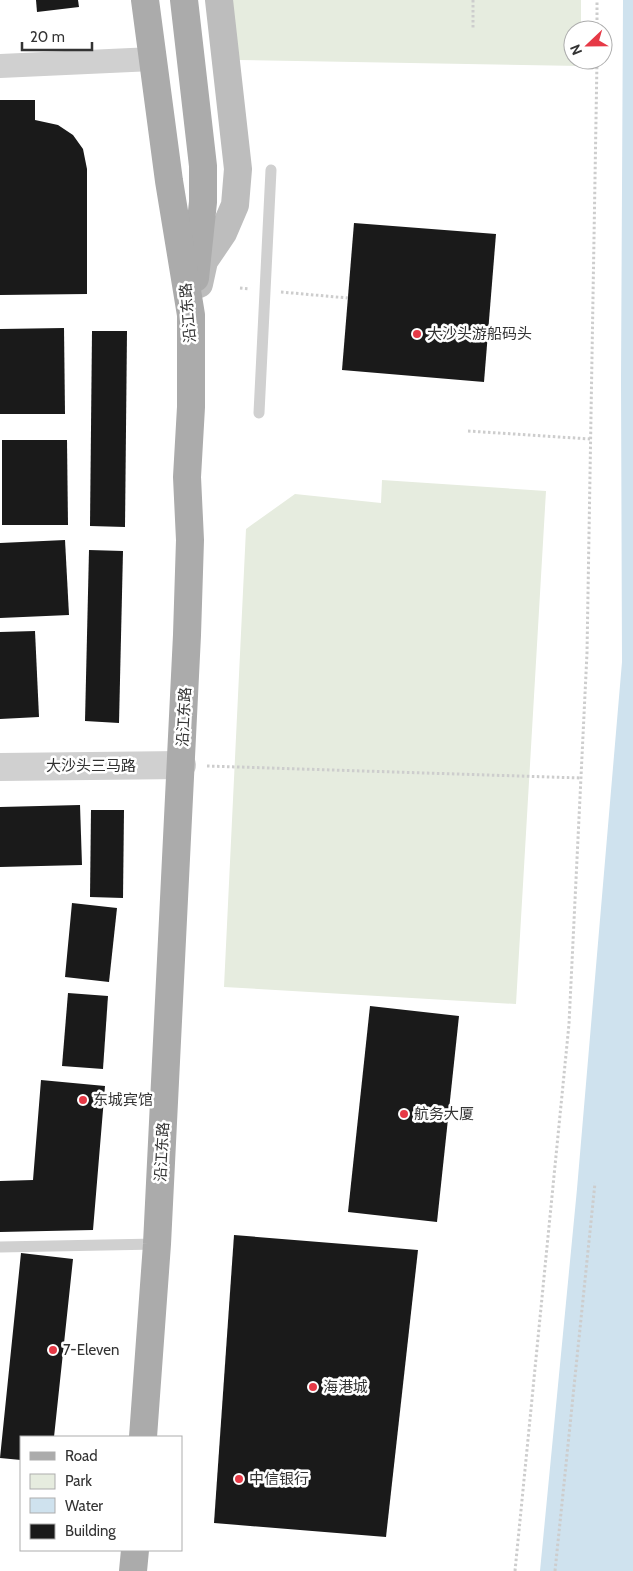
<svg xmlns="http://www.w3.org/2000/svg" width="633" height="1571" viewBox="0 0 633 1571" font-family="Cabin,'Noto Sans SC',sans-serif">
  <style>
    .green { fill: #e6ecdf }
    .water { fill: #cfe2ee }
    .building { fill: #1a1a1a }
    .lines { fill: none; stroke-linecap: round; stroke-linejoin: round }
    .path { stroke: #cdcdcd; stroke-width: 3; stroke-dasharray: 2.5 2.5; stroke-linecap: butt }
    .service { stroke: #d0d0d0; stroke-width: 11 }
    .minor { stroke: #d0d0d0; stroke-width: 24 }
    .tertiary { stroke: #d0d0d0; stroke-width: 28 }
    .secondary { stroke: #bdbdbd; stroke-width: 28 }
    .primary { stroke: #ababab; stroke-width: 28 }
    .poi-dot { fill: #e63946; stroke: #fff; stroke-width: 2 }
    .labels { text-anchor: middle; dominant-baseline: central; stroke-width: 5; stroke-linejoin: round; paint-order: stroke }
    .street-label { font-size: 15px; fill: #333; stroke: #fff }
    .poi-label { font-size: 15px; fill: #333; stroke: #fff; text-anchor: start }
  </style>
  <rect width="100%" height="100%" fill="#fff"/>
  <g class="green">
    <path d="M231,0H581V30H573V60H581V66L238,60Z"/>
    <path d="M382,480L546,491L516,1004L224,987L246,529L295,494L381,503Z"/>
  </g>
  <path class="water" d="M623,0H633V1571H540L577,1189L622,662L621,381Z"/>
  <g class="building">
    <path d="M36,0H78L79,7L37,12Z"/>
    <path d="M0,100H35V120L58,125L73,135L83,149L87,169V294L0,295Z"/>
    <path d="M354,223L496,234L484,382L342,370Z"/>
    <path d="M64,328L65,414H0V329Z"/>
    <path d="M92,331H127L125,527L90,526Z"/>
    <path d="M2,440H67L68,525H2Z"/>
    <path d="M65,540L69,615L0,618V543Z"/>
    <path d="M89,550L123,551L119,723L85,721Z"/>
    <path d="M35,631L39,717L0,719V632Z"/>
    <path d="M80,805L82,865L0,867V807Z"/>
    <path d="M91,810H124L123,898L90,897Z"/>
    <path d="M72,903L117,908L109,982L65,977Z"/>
    <path d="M68,993L108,996L103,1069L62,1066Z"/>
    <path d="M370,1006L459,1016L437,1222L348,1212Z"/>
    <path d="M41,1080L105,1086L93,1230L0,1232V1181L33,1180Z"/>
    <path d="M234,1235L418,1250L386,1537L214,1523Z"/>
    <path d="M21,1253L73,1259L54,1437H21V1460L0,1458Z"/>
  </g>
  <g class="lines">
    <g class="path">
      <path d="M473,0V29"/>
      <path d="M597,30V0"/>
      <path d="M240,288L250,289"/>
      <path d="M281,292L348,298"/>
      <path d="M468,431L590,439"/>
      <path d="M207,766L581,778"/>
      <path d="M515,1571L569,1024L587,653L597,60"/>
      <path d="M555,1571L595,1183"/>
    </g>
    <g class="service">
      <path d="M259,413L271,170"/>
      <path d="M0,1247L157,1244"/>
    </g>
    <path class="minor" d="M0,66L153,59"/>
    <path class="tertiary" d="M0,767L182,765"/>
    <path class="secondary" d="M199,284L204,261L223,233L235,205L238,169L219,0"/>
    <g class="primary">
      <path d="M184,0L203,166V202L195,278"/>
      <path d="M143,1437L157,1244L187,635L190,540L187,477L191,407V315L169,181L145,0"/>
      <path d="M133,1571L135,1550"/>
    </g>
  </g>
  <g class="poi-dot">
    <circle cx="417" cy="334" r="5"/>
    <circle cx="83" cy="1100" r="5"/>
    <circle cx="404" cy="1114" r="5"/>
    <circle cx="53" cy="1350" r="5"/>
    <circle cx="313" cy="1387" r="5"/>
    <circle cx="239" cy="1479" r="5"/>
  </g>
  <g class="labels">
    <g class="street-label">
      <text transform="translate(188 313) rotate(-95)">沿江东路</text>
      <text transform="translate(184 717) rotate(-87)">沿江东路</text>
      <text x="91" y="766">大沙头三马路</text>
      <text transform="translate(162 1152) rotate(-87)">沿江东路</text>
    </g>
    <g class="poi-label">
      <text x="427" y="334">大沙头游船码头</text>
      <text x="93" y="1100">东城宾馆</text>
      <text x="414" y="1114">航务大厦</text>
      <text x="63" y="1350">7-Eleven</text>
      <text x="323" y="1387">海港城</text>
      <text x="249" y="1479">中信银行</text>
    </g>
  </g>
  <rect x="20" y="1436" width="162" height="115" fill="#ffffff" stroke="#adadad"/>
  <rect x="30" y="1452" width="25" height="8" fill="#ababab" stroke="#adadad"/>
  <text x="65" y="1461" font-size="15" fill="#333333">Road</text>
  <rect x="30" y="1474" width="25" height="15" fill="#e6ecdf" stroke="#adadad"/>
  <text x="65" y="1486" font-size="15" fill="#333333">Park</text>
  <rect x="30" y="1498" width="25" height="15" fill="#cfe2ee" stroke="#adadad"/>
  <text x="65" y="1511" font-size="15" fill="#333333">Water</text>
  <rect x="30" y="1524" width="25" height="15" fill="#1a1a1a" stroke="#adadad"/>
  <text x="65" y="1536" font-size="15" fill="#333333">Building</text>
  <g transform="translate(588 45) rotate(248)"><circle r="24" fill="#ffffff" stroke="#adadad"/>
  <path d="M0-4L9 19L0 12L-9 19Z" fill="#e63946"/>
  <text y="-8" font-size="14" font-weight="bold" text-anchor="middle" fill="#333333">N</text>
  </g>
  <path d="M22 42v8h70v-8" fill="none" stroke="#333333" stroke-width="2.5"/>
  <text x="30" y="42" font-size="15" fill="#333333" stroke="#ffffff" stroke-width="4" paint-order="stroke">20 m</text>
</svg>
